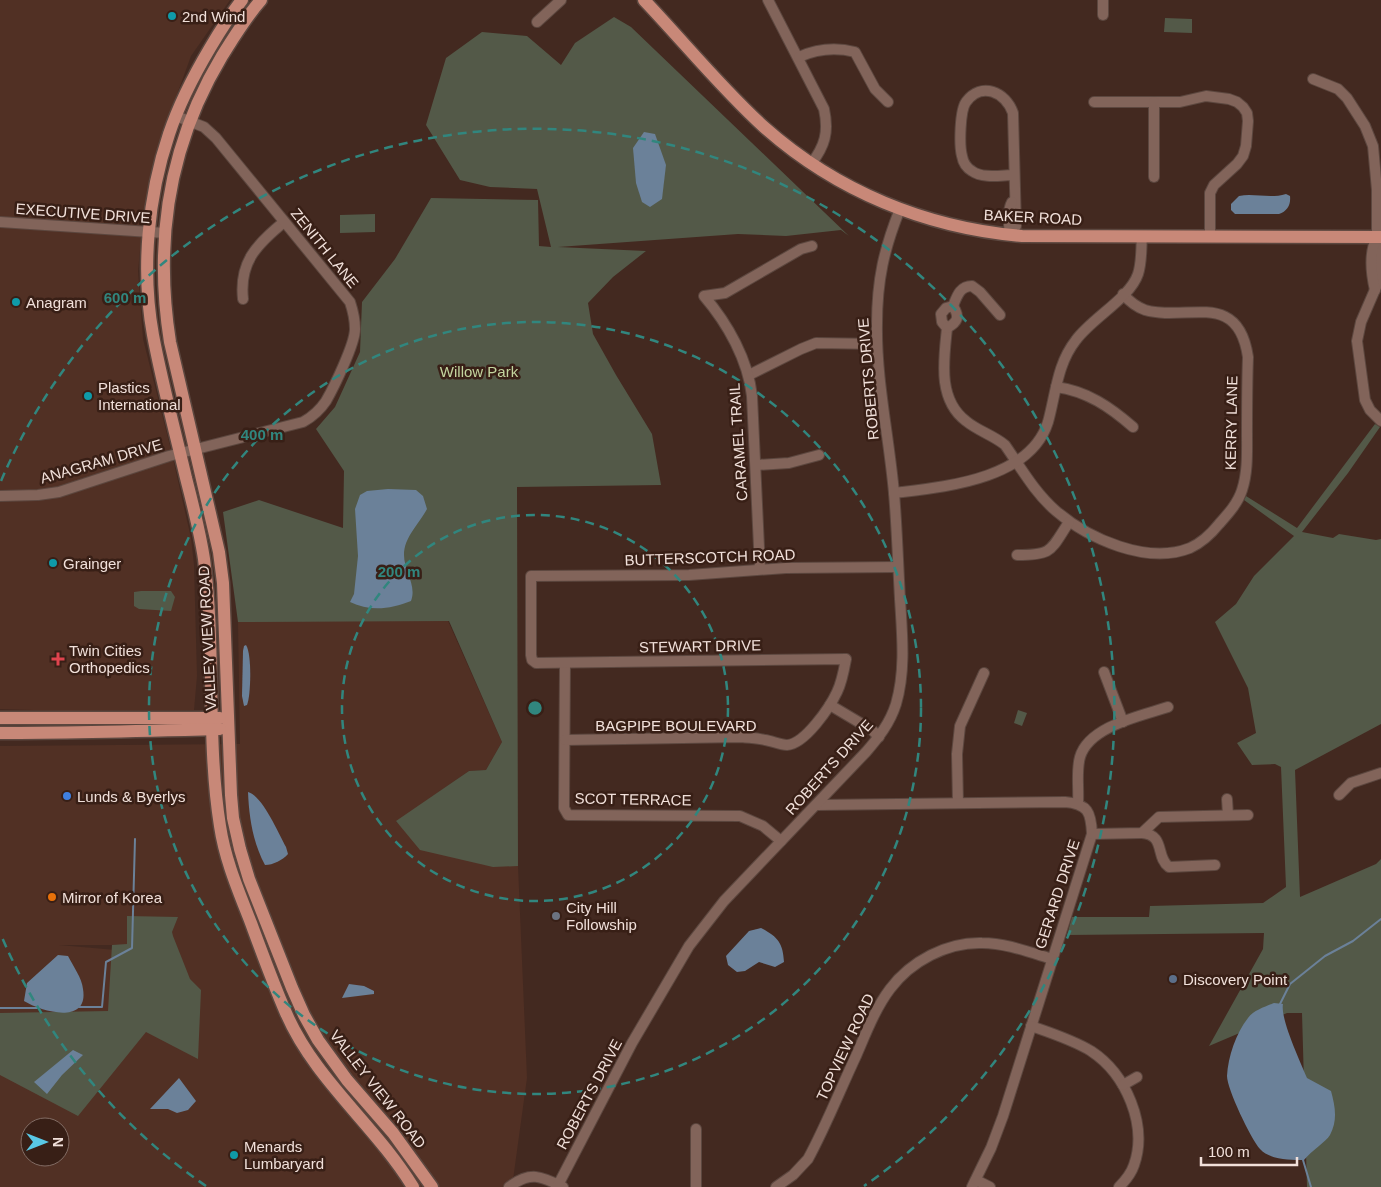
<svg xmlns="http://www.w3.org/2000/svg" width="1381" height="1187" viewBox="0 0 1381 1187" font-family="Helvetica,sans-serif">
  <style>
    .built { fill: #513024; fill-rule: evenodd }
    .green { fill: #535948 }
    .water { fill: #6b8199 }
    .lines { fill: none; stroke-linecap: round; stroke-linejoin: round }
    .stream { stroke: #6b8199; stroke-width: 2 }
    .minor-casing { stroke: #5c473f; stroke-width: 12 }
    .major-casing { stroke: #5c473f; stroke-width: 15 }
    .minor { stroke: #82645a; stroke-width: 10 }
    .major { stroke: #c88878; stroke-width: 12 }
    .ring { fill: none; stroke: #31867e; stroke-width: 2.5; stroke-dasharray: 9 6 }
    .culture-dot { fill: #0f9aa8; stroke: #381f16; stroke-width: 2 }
    .health-dot { fill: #e0444e; stroke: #381f16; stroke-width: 2 }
    .shop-dot { fill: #3f7fe0; stroke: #381f16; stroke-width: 2 }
    .food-dot { fill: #e8710a; stroke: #381f16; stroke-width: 2 }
    .worship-dot { fill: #6b7280; stroke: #381f16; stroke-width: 2 }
    .service-dot { fill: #5c6f8a; stroke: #381f16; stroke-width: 2 }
    .labels { text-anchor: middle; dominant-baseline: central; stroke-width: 5; stroke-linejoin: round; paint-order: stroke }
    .poi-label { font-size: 15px; fill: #f1e0da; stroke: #381f16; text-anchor: start }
    .street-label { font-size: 15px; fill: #f1e0da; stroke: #381f16 }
    .park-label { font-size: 15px; fill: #c3d59f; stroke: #381f16 }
    .centre { fill: #31867e; stroke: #381f16; stroke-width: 2.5 }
    .ring-label { font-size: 15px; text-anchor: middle; font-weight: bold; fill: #31867e; stroke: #381f16; stroke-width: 5; stroke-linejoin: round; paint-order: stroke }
  </style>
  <rect width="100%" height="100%" fill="#432920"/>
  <g class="built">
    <path d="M0,0H230L191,56L156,152L142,230L138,271L143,339L171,450L191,538L194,565L197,676L194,710L67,711L0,709Z"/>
    <path d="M238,621H448L502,742L486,770L469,771L396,822L481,864L518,866L527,1078L512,1187H0V746L240,744ZM59,945H127V951ZM30,1127H60V1157H30Z"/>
  </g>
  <g class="green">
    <path d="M614,17L631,27L849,236L841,230L786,236L738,234L558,247L646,251L613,277L588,303L593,334L616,375L652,434L661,485L517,487L518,866L493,867L420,850L396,821L469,771L486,770L502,742L449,621L238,622L223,512L259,500L343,528L344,471L316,429L335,407L360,352L362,302L395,259L431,198L538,200L539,246L551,247L537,189L490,187L460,180L426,125L446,58L482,32L527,36L561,65L575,43Z"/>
    <path d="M1165,18L1192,19V33L1164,32Z"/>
    <path d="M375,214V232L340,233V215Z"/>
    <path d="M1375,424L1380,427L1348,473L1302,532L1333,538L1339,534L1376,540L1381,539V724L1295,770L1300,897L1376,864L1381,859V1187H1307L1302,1013H1287L1209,1046L1263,949L1264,933L1067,935L1072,917H1149L1150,906L1263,903L1286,887L1281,767L1275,764L1252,765L1237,743L1256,733L1248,688L1215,622L1236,604L1254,576L1294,536L1244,500L1246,496L1297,528Z"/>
    <path d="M141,591H171L175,597L171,611L139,609L134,606V592Z"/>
    <path d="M1018,710L1027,713L1022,726L1014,723Z"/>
    <path d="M127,916L178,917L172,932L173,936L190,979L201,990L198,1059L146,1032L78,1116L0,1075V1013L108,1011L112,945L127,944Z"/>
  </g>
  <g class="water">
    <path d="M644,132L655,134L666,165L662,199L650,207L642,202L636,183L633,148Z"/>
    <path d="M1286,194L1290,196C1291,205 1287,211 1279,214H1235L1231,210V204L1239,196C1254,193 1270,199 1286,194Z"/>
    <path d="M388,489L416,490L423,496L427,509C419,524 404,537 404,555C404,571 417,585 411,601C391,609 370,612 350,602L354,594L358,556L355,509L360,495L367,491Z"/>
    <path d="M246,645C252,654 251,695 247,705L244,706L242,696L243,651L244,646Z"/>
    <path d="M248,792C262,795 279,834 286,847L288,854C283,860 273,865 265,865C253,843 249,817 248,792Z"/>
    <path d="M761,928C778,937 783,943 784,962L775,967L759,962L745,971L737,972L728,965L726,956L749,931Z"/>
    <path d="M58,955L68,956C73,966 82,978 83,989C89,1025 42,1012 24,1001L27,983Z"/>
    <path d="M349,984L364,986L374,991V994L342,998Z"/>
    <path d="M1274,1003L1283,1004C1280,1019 1301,1063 1307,1078L1331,1091C1335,1106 1338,1120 1330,1135C1326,1142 1311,1151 1304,1160C1291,1160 1270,1160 1260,1149C1251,1139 1227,1089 1227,1076C1228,1057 1236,1033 1248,1018C1254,1010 1265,1007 1274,1003Z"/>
    <path d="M73,1050L83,1055L62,1075L47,1094L34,1082Z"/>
    <path d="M179,1078L196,1101L188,1110L177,1113L168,1109H150Z"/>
  </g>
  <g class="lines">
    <g class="stream">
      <path d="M1280,1004L1290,984L1325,956L1353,941L1381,919"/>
      <path d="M79,1007H102L106,962L132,948L135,839"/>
      <path d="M0,1008H37"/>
      <path d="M1303,1160L1311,1187"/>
    </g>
    <defs>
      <g id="minor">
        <path d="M768,0L824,109C829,132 825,146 811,164"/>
        <path d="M1103,0V15"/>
        <path d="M537,22L561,0"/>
        <path d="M799,57C817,49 835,47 855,52L875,89L888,102"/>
        <path d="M1313,79L1338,89L1347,98L1365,126L1373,146L1377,190V237L1380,246V278L1361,322L1357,341L1365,400L1370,410L1381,421"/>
        <path d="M1094,102H1180L1206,96L1229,99L1237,102L1243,107L1247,113L1248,121L1246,146L1243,156L1237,164L1214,185L1210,193V237"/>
        <path d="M1154,102V177"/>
        <path d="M0,222L165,233"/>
        <path d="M1010,235L1016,226L1013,113C1006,92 981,81 966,102C960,110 959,145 962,156C963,162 967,168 972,171C983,179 1002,175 1014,175"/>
        <path d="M1010,235C1009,225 1007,211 1012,202"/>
        <path d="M1375,290C1371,273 1369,252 1377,237"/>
        <path d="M243,299C239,262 257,244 284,222"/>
        <path d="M1000,315L980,292L972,286C960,286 957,296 953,306L946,308L941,314L942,322L947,328C944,359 937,399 966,421C978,431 993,435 1005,445C1021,468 1035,493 1056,511C1089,539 1147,565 1190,548C1201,543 1211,534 1219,524C1228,514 1238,503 1242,490C1248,472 1247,452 1247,433C1247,408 1247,383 1248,357C1238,289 1187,322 1145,310C1137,307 1129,301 1123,294"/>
        <path d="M947,328C958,322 960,317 953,306"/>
        <path d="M749,375L801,349L816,343L877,344"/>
        <path d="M1056,387C1087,391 1110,407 1133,427"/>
        <path d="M756,465L789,463L819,455"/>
        <path d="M894,493C943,487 1030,480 1048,422C1056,393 1057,364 1076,340C1092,318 1130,298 1138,274C1142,262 1141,248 1142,236"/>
        <path d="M0,496L38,495L59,492L169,456L303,422C312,417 320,410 326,401C334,387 355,344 355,329C355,319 353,311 350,302L216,138L204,127L176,116"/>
        <path d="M1017,555C1053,555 1050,551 1069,522"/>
        <path d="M760,569L752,396C748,360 728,324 704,296L725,293L801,249L812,246"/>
        <path d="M565,664L564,808L568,815L740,816L763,826L781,841"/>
        <path d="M1104,672L1123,722"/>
        <path d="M830,705L872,730L879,737"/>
        <path d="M565,740L742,737C749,738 757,738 765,740C772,741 780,745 787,745C805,744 830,707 837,692C842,682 844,670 846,659L536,663L532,660L531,655V576L689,575L786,568L898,567"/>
        <path d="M1339,795L1351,783L1381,773"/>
        <path d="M1227,799L1228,815"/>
        <path d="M958,803L957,754L960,726L984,673"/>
        <path d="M1078,803C1079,788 1076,771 1080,757C1089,726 1141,716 1168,707"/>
        <path d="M817,805L1065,802C1088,804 1091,812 1092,834L1003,1116L991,1148L972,1187"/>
        <path d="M1142,833C1166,835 1155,857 1169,867L1215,865"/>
        <path d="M1092,834L1142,833L1159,817L1248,815"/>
        <path d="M1031,1026C1051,1033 1073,1040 1091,1051C1126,1074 1148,1125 1134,1165C1131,1174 1125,1181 1119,1187"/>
        <path d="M1123,1085L1137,1077"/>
        <path d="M976,1180L990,1187"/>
        <path d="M509,1187C530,1171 541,1176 563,1187"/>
        <path d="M557,1187L632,1043L689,946L724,901L866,752C879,737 890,723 896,704C906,670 902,633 900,599C898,563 897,528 894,493C889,436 876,380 877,324C877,280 884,249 900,209"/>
        <path d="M696,1187V1129"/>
        <path d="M776,1187L793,1175L808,1159C826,1126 840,1090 856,1056C866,1033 875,1009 890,989C911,961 947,942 982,943C1005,943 1029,952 1052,959"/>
      </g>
      <g id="major">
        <path d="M242,0C230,15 220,31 210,48C194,75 179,104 169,134C148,196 141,270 153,335C162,383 175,431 186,478C193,505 200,532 204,559C216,648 206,738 220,826C225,860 239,892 251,923C262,953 273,983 286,1013C315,1080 375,1125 413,1187"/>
        <path d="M261,0C246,17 234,37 222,56C169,144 154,241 170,342L219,552L223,583L231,795L233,818L240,849L249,879L292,988L304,1015L318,1040L347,1080L393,1133L432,1187"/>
        <path d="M644,0C684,42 721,88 764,127C836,191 926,228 1022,236L1381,237"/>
        <path d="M0,718H220"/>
        <path d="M0,733C74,733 147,731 220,729"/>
      </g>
    </defs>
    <use href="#minor" class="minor-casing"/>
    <use href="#major" class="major-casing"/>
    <use href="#minor" class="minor"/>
    <use href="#major" class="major"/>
  </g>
  <g class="ring">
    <circle cx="535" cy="708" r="193"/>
    <circle cx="535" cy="708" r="386"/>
    <path d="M206 1186A580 580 0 0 1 1 935M1 481A580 580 0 1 1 864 1186"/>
  </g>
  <g class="culture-dot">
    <circle cx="172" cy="16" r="5"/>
    <circle cx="16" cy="302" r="5"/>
    <circle cx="88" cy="396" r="5"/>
    <circle cx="53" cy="563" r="5"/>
    <circle cx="234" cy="1155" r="5"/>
  </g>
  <path class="health-dot" d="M55.5 651.5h5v5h5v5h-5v5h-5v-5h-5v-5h5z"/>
  <circle class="shop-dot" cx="67" cy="796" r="5"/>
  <circle class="food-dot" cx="52" cy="897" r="5"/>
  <circle class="worship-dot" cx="556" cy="916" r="5"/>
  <circle class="service-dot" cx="1173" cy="979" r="5"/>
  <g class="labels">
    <g class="poi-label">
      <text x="182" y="16">2nd Wind</text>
      <text x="26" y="302">Anagram</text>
      <text x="98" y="387">Plastics<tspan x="98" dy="17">International</tspan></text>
      <text x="63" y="563">Grainger</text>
      <text x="69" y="650">Twin Cities<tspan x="69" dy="17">Orthopedics</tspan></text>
      <text x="77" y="796">Lunds &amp; Byerlys</text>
      <text x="62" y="897">Mirror of Korea</text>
      <text x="566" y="907">City Hill<tspan x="566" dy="17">Followship</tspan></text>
      <text x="1183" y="979">Discovery Point</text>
      <text x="244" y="1146">Menards<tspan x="244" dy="17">Lumbaryard</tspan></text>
    </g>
    <g class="street-label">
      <text transform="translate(83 213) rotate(4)">EXECUTIVE DRIVE</text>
      <text transform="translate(1033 217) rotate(3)">BAKER ROAD</text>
      <text transform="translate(325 248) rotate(51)">ZENITH LANE</text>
      <text transform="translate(868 379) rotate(-95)">ROBERTS DRIVE</text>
      <text transform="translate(1231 423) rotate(-89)">KERRY LANE</text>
      <text transform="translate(738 442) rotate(-94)">CARAMEL TRAIL</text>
      <text transform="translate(101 461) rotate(-16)">ANAGRAM DRIVE</text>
      <text transform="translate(710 557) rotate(-2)">BUTTERSCOTCH ROAD</text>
      <text transform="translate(207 638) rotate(-93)">VALLEY VIEW ROAD</text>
      <text transform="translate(700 646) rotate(-1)">STEWART DRIVE</text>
      <text x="676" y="725">BAGPIPE BOULEVARD</text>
      <text transform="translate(829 767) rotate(-48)">ROBERTS DRIVE</text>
      <text transform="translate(633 799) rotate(1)">SCOT TERRACE</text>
      <text transform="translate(1057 894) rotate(-72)">GERARD DRIVE</text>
      <text transform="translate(845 1047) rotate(-65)">TOPVIEW ROAD</text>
      <text transform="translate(378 1089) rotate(52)">VALLEY VIEW ROAD</text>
      <text transform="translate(589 1094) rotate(-62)">ROBERTS DRIVE</text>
    </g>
    <g class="park-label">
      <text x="479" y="371">Willow Park</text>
    </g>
  </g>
  <circle cx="535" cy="708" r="8" class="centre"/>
  <g class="ring-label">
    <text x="125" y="303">600 m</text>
    <text x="262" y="440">400 m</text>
    <text x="399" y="577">200 m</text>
  </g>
  <g transform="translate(45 1142) rotate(90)"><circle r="24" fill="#381f16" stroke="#826c64"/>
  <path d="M0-4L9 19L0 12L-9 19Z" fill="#59c8e5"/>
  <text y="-8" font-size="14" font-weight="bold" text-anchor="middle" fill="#f1e0da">N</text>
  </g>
  <path d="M1201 1157v8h96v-8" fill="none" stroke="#f1e0da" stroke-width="2.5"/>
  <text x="1208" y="1157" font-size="15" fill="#f1e0da" stroke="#381f16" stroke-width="4" paint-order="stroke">100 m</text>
</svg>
